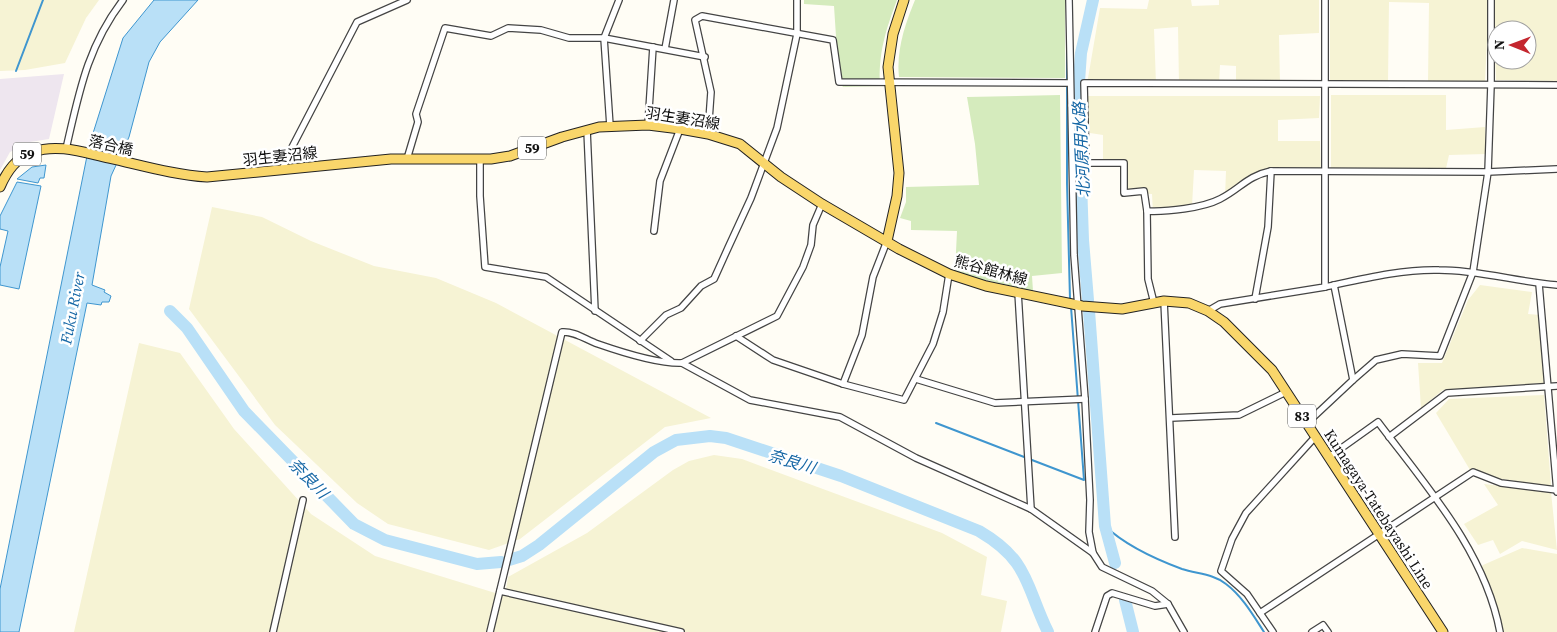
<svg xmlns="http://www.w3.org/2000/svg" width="1557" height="632" viewBox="0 0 1557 632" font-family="'Source Serif 4','Noto Sans JP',serif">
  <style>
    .industrial { fill: #eee6ef }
    .farmland { fill: #f6f3d4; fill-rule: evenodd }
    .green { fill: #d5ebbd }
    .water { fill: #b9e0f7; stroke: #3f96cf }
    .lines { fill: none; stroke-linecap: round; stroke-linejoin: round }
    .stream { stroke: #3f96cf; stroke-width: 2 }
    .river { stroke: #b9e0f7; stroke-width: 12 }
    .street-casing { stroke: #444; stroke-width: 8 }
    .primary-casing { stroke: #222; stroke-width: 11 }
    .street { stroke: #fff; stroke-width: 5.5 }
    .primary { stroke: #f9d66b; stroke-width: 9 }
    .labels { text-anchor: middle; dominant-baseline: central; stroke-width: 5; stroke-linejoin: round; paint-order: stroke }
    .shield { fill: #fff; stroke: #585858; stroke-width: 1 }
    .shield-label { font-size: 14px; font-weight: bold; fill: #111 }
    .street-label { font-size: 15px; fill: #111; stroke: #fff }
    .water-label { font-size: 16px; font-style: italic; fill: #1768a6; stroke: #fff }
  </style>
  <rect width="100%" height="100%" fill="#fffdf5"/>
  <path class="industrial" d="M64,74L49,139L30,142L10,152L0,170V79Z"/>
  <g class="farmland">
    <path d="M0,0H99L86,18L65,63L25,70L0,71Z"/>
    <path d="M1149,0H1191L1192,6L1219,5V0H1319V33L1279,35L1280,84H1236V66L1220,65L1219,85H1179L1178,27L1154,29L1156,84H1087L1100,8L1147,9Z"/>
    <path d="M1330,0H1489L1485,81L1428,82L1429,3L1389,2L1388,82H1330Z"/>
    <path d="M1493,0H1557V81L1496,80ZM1497,30H1527V60H1497Z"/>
    <path d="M1331,95H1446V130L1485,127L1486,154L1449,155L1445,173L1331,172Z"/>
    <path d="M1088,96H1320L1319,118L1278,120V141H1320L1321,172L1264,169L1225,197L1226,171L1194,170L1192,206L1153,214L1152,194L1127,193V166L1103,165V135L1090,133Z"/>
    <path d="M212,207L262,217L311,241L374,266L436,278L496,303L711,418L665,427L520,539L489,550L388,524L357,503L275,425L189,309Z"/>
    <path d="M1480,285L1532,292L1528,314L1540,315L1544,383L1443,390L1421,408L1418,363H1442L1468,300Z"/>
    <path d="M139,343L180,353L234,429L311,514L375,556L505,596L508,577L587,533L673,470L689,461L714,455L742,459L942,533L987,557L981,595L1007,601L1001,632H74Z"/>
    <path d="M1544,395L1551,486L1473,475L1436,413L1449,399Z"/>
    <path d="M1484,484L1551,492L1557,550L1522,541L1500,554L1493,540L1478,545L1464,524L1498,505Z"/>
    <path d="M1522,548L1557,554V632H1504L1491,587L1481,567L1483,565Z"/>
  </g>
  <g class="green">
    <path d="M804,0H897C886,29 878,54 880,86L843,87L839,82L834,6L804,4Z"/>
    <path d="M915,0H1065V78L899,77C896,51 905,24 915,0Z"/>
    <path d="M1060,95L1062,273L1032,276L1033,291L955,273L957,231L911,230V221L900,218L906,202V187L979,185L975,144L967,97Z"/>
  </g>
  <g class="water">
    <path d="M154,0H198L160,42L149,62L129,137L111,176L92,285L105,290L104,292L111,296L109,302H102L101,305L87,303L19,632H0V589L89,146L123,38Z"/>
    <path d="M46,165L44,178H40L38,183L17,179L32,167Z"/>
    <path d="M17,182L41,186L19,289L0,285V267L8,231L0,229V216Z"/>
  </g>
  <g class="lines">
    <g class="stream">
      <path d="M1067,29V183L1070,299"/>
      <path d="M16,71L43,0"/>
      <path d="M936,423L1084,480L1071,307"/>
      <path d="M1105,526C1126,546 1155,559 1182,569C1197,574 1214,574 1226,584C1242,596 1253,615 1264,632"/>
    </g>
    <g class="river">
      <path d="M1088,300L1083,240L1078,96L1081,53L1093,0"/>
      <path d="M170,311L187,328L244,411L354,524L385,540L477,564L501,562"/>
      <path d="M1089,311L1105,526L1115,563"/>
      <path d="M509,560L522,556L539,545L654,452L676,440L710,436L726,438L841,476L979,531C1030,561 1025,585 1048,632"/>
      <path d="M1125,600L1133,632"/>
    </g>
    <defs>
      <g id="street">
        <path d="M1069,0L1074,255L1085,399L1090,500L1089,532L1093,553L1102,567L1152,591L1168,604L1184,632"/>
        <path d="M665,49L674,0"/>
        <path d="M648,125L653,47"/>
        <path d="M610,126L604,38L619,0"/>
        <path d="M587,130L595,311"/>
        <path d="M708,134L711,92L695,20L702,16L833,40L839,82L1069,83"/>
        <path d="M66,149C79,93 87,47 123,0"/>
        <path d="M407,159L418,122L416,114L445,28L491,36L508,28L541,30L569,38H604L705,57"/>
        <path d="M480,160V196L485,267L546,277L671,361"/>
        <path d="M282,170L288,155L357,22L407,0"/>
        <path d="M822,204L813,225L811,245L803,267L777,316L682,363L750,400L840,417L916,458L1031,509L1093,553"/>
        <path d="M1147,211L1144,191L1124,193V163H1086L1084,83L1557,85"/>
        <path d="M654,231L660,181L680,129"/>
        <path d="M1539,284L1557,492"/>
        <path d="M1325,287C1362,279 1402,269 1439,270C1479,270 1518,282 1557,285"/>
        <path d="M1018,292L1031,509"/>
        <path d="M1255,299L1268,227L1271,171"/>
        <path d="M1164,301L1175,537"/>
        <path d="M1154,303L1148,279L1147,211C1166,212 1203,208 1220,199C1240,189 1247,176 1271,171L1488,172L1557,169"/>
        <path d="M1208,311L1220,304L1325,287V0"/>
        <path d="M736,336L773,360L843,384L862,335L873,277L887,241"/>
        <path d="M640,341L666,315L681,308L701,286L714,279L728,248L751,198L777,128L797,34V0"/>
        <path d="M916,379L995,403L1085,399"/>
        <path d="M1353,380L1376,360L1402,354L1440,356L1473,272L1488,172L1491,85V0"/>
        <path d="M843,384L904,400L933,344L943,312L949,274"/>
        <path d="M1171,418L1239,415L1286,392"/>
        <path d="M1307,423L1353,380L1334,285"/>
        <path d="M1389,437L1447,393L1557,386"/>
        <path d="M1329,457L1378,422C1426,486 1485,551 1500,632"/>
        <path d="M500,591L681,632"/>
        <path d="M1260,613L1473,472L1501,483L1557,490"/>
        <path d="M273,632L303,500"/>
        <path d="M490,632L562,332C575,331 586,340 598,344C621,352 659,364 682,363"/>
        <path d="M1095,632L1107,596L1112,593L1155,606L1168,604"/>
        <path d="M1273,632L1247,594L1221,571L1232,539L1246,513L1316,436"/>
        <path d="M1312,632L1323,625L1328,632"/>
      </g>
      <g id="primary">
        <path d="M0,187C7,171 16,158 33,152C58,143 85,153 109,158C141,165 174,175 207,177L391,159H491L510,156L562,137L599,127L648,125L680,129L708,134L740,144L781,177L822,204L899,249L949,274L986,286L1082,306L1122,309L1164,301L1189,303L1208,311L1224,322L1272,370L1443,632"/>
        <path d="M887,241L897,196L899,173L888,67L893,34L904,0"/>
      </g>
    </defs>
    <use href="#street" class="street-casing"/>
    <use href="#primary" class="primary-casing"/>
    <use href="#street" class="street"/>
    <use href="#primary" class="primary"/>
  </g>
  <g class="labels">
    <g class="shield">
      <rect x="518" y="136.5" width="28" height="23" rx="4"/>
      <rect x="13" y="142.5" width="28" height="23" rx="4"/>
      <rect x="1288" y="404.5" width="28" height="23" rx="4"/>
    </g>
    <g class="shield-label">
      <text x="532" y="148">59</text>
      <text x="27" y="154">59</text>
      <text x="1302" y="416">83</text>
    </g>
    <g class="street-label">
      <text transform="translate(683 118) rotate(9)">羽生妻沼線</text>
      <text transform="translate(111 145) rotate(13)">落合橋</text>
      <text transform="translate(280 156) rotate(-6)">羽生妻沼線</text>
      <text transform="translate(991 270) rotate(15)">熊谷館林線</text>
      <text transform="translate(1379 509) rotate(57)">Kumagaya-Tatebayashi Line</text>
    </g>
    <g class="water-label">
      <text transform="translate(1081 150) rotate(-93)">北河原用水路</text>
      <text transform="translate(72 308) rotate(-79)">Fuku River</text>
      <text transform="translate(792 461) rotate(17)">奈良川</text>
      <text transform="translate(309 478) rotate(46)">奈良川</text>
    </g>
  </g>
  <g transform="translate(1512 45) rotate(271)"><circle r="24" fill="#ffffff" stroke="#a0a0a0"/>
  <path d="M0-4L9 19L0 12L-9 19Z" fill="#c4262e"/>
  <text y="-8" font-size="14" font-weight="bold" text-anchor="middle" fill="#111111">N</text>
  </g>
</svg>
